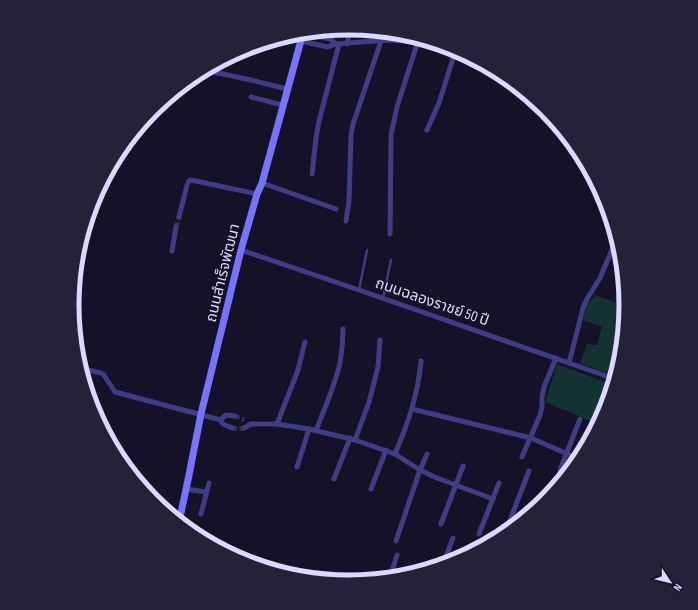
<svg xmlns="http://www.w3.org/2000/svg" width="698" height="610" viewBox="0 0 698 610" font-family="'Sofia Sans Condensed','Noto Sans Thai',sans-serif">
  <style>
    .green { fill: #143231 }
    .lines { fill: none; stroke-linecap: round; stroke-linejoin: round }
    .street-tunnel { stroke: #332f48; stroke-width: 5; stroke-dasharray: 5 2.5; stroke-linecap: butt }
    .lane { stroke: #403d85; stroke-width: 2.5 }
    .street { stroke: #403d85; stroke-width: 5 }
    .secondary { stroke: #7773fb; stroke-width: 7 }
    .labels { text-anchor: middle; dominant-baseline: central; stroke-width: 3; stroke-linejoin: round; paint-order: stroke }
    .street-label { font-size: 15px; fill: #ddd9fe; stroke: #151128 }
    .rim { fill: none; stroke: #ddd9fe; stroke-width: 5 }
  </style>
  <rect width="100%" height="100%" fill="#151128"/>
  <g class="green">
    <path d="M595,295L626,306L621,359L615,376L580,363L587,344L597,345L602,327L583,320L587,305Z"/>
    <path d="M557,364L613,385L605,411L598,424L545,402Z"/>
    <path d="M210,543L235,548L282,566L308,578L295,577L243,561Z"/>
    <path d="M338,571L362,581L349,582L332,580Z"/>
  </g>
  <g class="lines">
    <g class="street-tunnel">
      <path d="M176,227L179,217"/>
      <path d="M235,416L244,420"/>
      <path d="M232,428L238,429L244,428"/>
    </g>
    <g class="lane">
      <path d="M613,247L620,250"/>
      <path d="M359,290L367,250"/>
      <path d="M383,298L391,260"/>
    </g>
    <g class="street">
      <path d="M303,33L330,39L336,44"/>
      <path d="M388,40L390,32"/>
      <path d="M301,41L328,47L336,44L388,40L435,43"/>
      <path d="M347,44L351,28"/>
      <path d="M204,70L251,80L287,89"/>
      <path d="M217,73L219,62"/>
      <path d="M251,97L282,105"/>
      <path d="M427,130L439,103L456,49"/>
      <path d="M312,174L316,138L319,121L339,44"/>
      <path d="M262,183L336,209"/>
      <path d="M179,217L187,185L189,181L191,180L257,194"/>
      <path d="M346,221L349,201L351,135L353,124L381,41"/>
      <path d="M390,234L391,135L397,107L418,41"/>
      <path d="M241,250L359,290L615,379"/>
      <path d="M172,251L176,227"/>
      <path d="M569,363L583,308L587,299L600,278L617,238"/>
      <path d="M80,368L101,373L104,375L115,392L217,419L220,420L223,424L232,428"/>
      <path d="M412,409L531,438L579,459"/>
      <path d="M220,420L226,415L235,416"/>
      <path d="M277,424L298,370L305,342"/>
      <path d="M244,428L251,424H277L309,429L355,440L395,454L420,470L437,478L493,499"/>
      <path d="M316,431C324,409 335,386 340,363C342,352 343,340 343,329"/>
      <path d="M355,440L369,402L378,367L380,340"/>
      <path d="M395,454C408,423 418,395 421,361"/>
      <path d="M522,457L540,415L542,407V397L544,387L556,358"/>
      <path d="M297,467L309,429"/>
      <path d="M560,470L580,419"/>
      <path d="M334,479L350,438"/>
      <path d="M186,489L206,492"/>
      <path d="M371,489L386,450"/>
      <path d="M201,514L209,483"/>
      <path d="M441,524L463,466"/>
      <path d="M505,533L529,471"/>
      <path d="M479,534L499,483"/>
      <path d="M396,541L420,470L427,454"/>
      <path d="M443,564L453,538"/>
      <path d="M390,578L397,555"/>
    </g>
    <path class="secondary" d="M179,522L188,480L201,414L241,250L257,194L262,183L303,33"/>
  </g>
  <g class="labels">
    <g class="street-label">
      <text transform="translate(223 273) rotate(-76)">ถนนสำเร็จพัฒนา</text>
      <text transform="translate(432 302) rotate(19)">ถนนฉลองราชย์ 50 ปี</text>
    </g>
  </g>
  <path d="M0 0H698V610H0ZM79 305a270 270 0 1 1 540 0a270 270 0 1 1-540 0Z" fill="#252139" fill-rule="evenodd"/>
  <path class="rim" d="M79 305a270 270 0 1 1 540 0a270 270 0 1 1-540 0Z"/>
  <g transform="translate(670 582) rotate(125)" stroke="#151128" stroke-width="3" paint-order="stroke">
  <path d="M0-3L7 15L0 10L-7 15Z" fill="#ddd9fe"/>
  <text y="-6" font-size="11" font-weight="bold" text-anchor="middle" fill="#ddd9fe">N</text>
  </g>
</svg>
